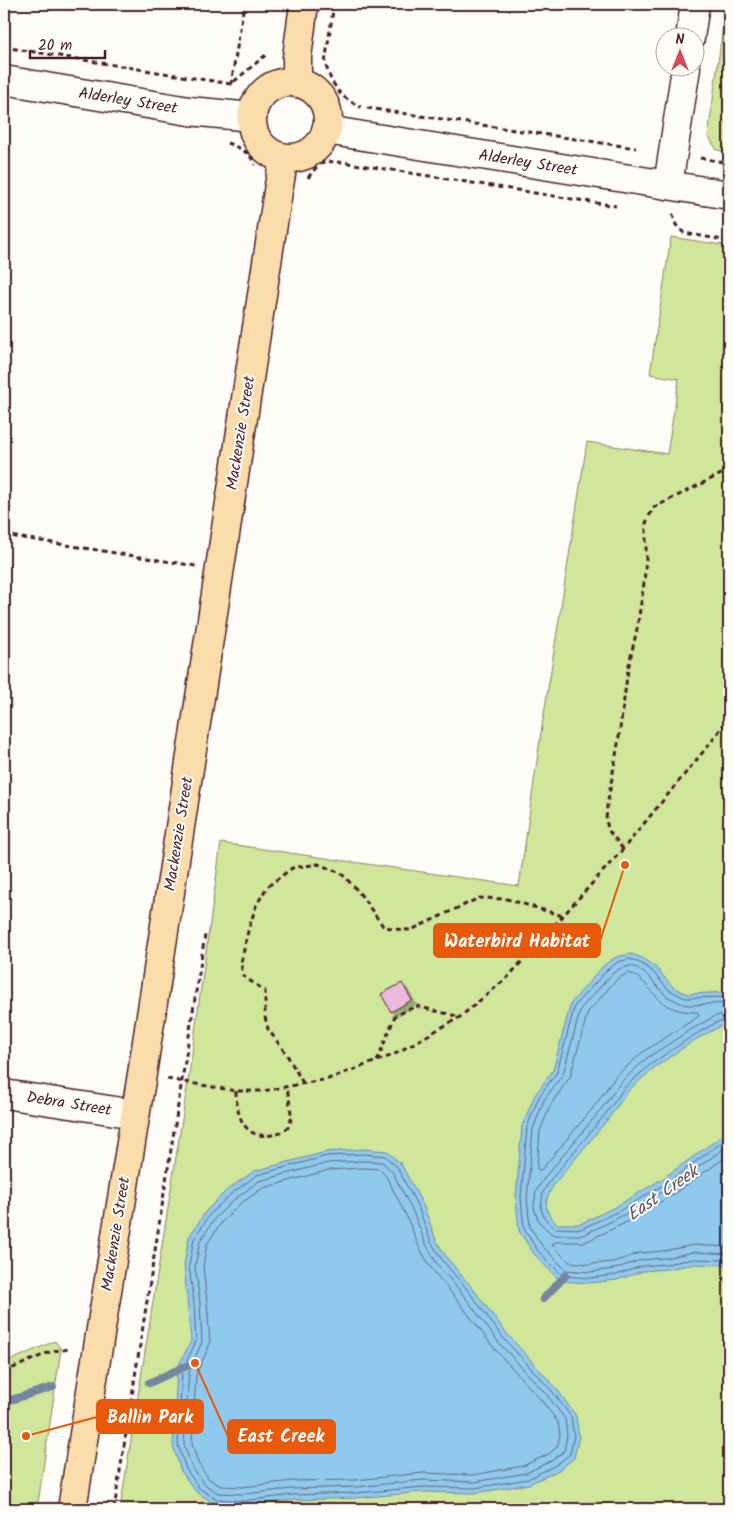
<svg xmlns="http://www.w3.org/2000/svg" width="733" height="1513" viewBox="0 0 733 1513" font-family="Kalam,sans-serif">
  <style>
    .green { fill: #d0e69b; stroke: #8d8263 }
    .water { fill: #8fcaee; stroke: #7386a0 }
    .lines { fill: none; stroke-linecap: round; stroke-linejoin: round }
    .shore { stroke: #666379; stroke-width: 1 }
    .stream { stroke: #7386a0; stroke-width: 8 }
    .building { fill: #e9badc; stroke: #4a1f2b; filter: url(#shadow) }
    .minor-casing { stroke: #4a1f2b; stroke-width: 31 }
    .major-casing { stroke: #4a1f2b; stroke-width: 31 }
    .path { stroke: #4a1f2b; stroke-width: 3; stroke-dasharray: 5 4; stroke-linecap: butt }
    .minor { stroke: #fdfcf7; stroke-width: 28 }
    .major { stroke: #fbddab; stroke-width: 28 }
    .labels { text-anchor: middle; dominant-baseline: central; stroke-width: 4; stroke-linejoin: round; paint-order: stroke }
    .street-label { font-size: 16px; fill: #4a1f2b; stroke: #fdfcf7 }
    .water-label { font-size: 18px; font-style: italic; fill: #5f5266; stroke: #fdfcf7 }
    .leader { fill: none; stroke: #e8590c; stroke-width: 2 }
    .callout-dot { fill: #e8590c; stroke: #fdfcf7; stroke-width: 2 }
    .callout { fill: #e8590c; stroke: #e8590c; stroke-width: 2 }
    .callout-label { font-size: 18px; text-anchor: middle; font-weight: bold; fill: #fff }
  </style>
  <defs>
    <filter id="shadow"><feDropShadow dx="4.5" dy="4.5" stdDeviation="0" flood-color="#0004"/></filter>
  </defs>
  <rect width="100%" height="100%" fill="#fdfcf7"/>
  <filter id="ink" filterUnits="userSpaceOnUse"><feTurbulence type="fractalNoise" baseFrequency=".02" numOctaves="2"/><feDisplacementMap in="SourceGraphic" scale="10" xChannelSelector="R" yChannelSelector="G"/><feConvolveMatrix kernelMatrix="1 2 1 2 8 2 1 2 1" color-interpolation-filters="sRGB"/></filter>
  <g filter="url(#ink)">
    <g class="green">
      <path d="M726,4H729V152L717,150L708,136Z"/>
      <path d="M671,237L729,246V1509H120L188,1082L221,843L519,886L541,733L587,442L667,454L679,379L650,374Z"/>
      <path d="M55,1341L61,1349L37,1509H4V1363Z"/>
    </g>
    <g class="water">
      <path d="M631,954L642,958L656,968L673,987L687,994L729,992V1025L719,1027L693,1041L654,1068L629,1090L608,1119L555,1183C544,1200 542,1209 557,1224H580L617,1206L662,1179L729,1131V1265L695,1264L667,1269L643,1271L617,1280L590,1283L560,1281L534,1254L519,1231L516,1198L522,1126L535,1095L553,1070L571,1003L604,965L616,957Z"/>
      <path d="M363,1149L387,1151L401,1164L424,1207L436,1240L447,1258L474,1290L508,1335L556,1388L576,1416L579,1436L574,1458L559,1470L529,1484L475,1493L423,1492L356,1498L293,1500L243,1506L215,1504L196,1492L181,1471L173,1446L177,1369L191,1341L184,1265L189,1237L206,1211L227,1190L254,1171L326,1152Z"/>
    </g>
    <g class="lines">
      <g class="shore">
        <path d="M629,973C643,977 650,991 660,1000C670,1010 684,1012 698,1012L699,1016L643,1052L616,1076L593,1108L541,1170H538L537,1168L540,1131L551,1104L570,1077L588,1012L617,979L624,975Z"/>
        <path d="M729,997L685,998L669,990L652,971L640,963L630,959L618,962L608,969L575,1005L557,1072L539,1097L527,1127L521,1198L524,1229L538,1251L563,1276L590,1278L616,1275L642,1266L666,1264L694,1259L729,1260"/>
        <path d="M729,1003L688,1005L683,1004L666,996L648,976L637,968L630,966L621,968L612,974L581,1008L563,1074L544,1100L533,1129L527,1198L530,1227L543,1247L566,1270L590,1272L614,1269L641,1260L665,1258L694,1252L729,1254"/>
        <path d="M729,1014L715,1016L687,1032L647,1058L621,1082L599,1112L545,1177L536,1191L534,1206L535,1212L540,1223L552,1234L557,1235H583L622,1216L668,1189L729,1145"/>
        <path d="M729,1020L717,1022L691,1037L651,1064L625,1087L604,1116L551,1179L543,1192L541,1209L545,1219L555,1228L581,1229L619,1211L665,1184L729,1137"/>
        <path d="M363,1154L385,1156L397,1167L419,1209L431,1242L443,1261L470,1293L504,1339L552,1391L571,1417L574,1436L570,1454L556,1465L528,1479L474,1488L423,1487L356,1493L293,1495L243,1501L216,1499L199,1488L186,1469L178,1445L182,1370L196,1342L194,1303L189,1266L194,1239L210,1214L231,1194L257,1175L327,1156Z"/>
        <path d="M729,1155L672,1195L625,1223L585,1242H555L552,1245L569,1262L589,1264L613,1262L639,1253L664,1251L693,1245L729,1247"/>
        <path d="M363,1161L382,1162L392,1171L413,1212L426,1244L437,1264L465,1297L499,1343L547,1395L565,1419L567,1436L564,1451L553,1460L526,1473L474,1482L423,1480L356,1487L292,1489L243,1494L218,1493L204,1484L192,1467L184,1445L189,1372L202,1342L200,1303L195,1266L200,1241L215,1218L235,1199L259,1181L328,1163Z"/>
        <path d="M363,1168L379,1169L386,1176L406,1215L419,1247L431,1268L459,1302L493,1347L541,1400L558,1422L560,1435L557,1447L549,1454L523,1466L473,1475L423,1473L355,1480L292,1481L242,1487L221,1486L209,1479L198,1463L192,1444L196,1374L208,1349L210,1343L207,1302L203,1266L207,1244L221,1223L240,1204L263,1188L329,1170Z"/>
      </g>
      <g class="stream">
        <path d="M543,1299L566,1275"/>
        <path d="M149,1383L186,1366"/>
        <path d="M4,1402L53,1387"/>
      </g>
    </g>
    <path class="building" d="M402,983L412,1000L391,1012L381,994Z"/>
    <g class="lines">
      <defs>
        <g id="minor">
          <path d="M690,38L695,4"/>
          <path d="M4,80L189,111L252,117"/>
          <path d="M326,130L729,195"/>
          <path d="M668,185L686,68"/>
          <path d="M4,1094L135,1114"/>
        </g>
        <g id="major">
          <circle cx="290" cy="120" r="38"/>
          <path d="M297,83V57L304,4"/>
          <path d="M72,1509L142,1074L278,191L284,158"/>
        </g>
      </defs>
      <use href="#minor" class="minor-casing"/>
      <use href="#major" class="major-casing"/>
      <g class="path">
        <path d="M334,4L325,63L331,80L341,95L358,106L361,107"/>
        <path d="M4,47L231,84L267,54"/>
        <path d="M231,85L244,4"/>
        <path d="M367,108L636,148"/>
        <path d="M227,143C240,148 250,152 255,165"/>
        <path d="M700,158L729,163"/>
        <path d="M308,178C322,158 325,161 348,163L616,206"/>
        <path d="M672,215H673L676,225L684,233L729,241"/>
        <path d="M4,535L196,566"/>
        <path d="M623,849L609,831L606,821L607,806L618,744L628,669L637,629L644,583L646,558V523L653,508L729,470"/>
        <path d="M377,1061L395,1016L416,1006L460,1017"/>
        <path d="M167,1079L236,1091H263L328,1079L393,1055L460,1017L507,978L623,849L712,741L729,717"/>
        <path d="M303,1083L287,1055L268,1029L265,1017V991L243,976L241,963L248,931L256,906L267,887L292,868L318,864L341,873L358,891L383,926L394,929L411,930L479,898L507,899L563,916"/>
        <path d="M236,1091C236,1117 245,1142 276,1134C280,1132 287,1130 289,1126C294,1117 288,1096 287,1087"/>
        <path d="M4,1372L52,1351L71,1349"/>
        <path d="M114,1509L205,935"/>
      </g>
      <use href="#minor" class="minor"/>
      <use href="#major" class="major"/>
    </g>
  </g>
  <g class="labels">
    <g class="street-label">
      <text transform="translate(128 101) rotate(9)">Alderley Street</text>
      <text transform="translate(528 163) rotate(9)">Alderley Street</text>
      <text transform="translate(241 433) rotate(-81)">Mackenzie Street</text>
      <text transform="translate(179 834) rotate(-81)">Mackenzie Street</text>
      <text transform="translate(69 1104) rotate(9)">Debra Street</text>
      <text transform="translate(116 1234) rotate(-81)">Mackenzie Street</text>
    </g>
    <g class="water-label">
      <text transform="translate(663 1194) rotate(-35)">East Creek</text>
    </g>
  </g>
  <path class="leader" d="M625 865L600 941M26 1436L97 1417M195 1363L228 1436"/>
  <g class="callout-dot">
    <circle cx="625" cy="865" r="5"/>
    <circle cx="26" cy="1436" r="5"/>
    <circle cx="195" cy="1363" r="5"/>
  </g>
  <g class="callout">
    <rect x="434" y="924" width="166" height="33" rx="5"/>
    <rect x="97" y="1400" width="106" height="33" rx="5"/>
    <rect x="228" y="1420" width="107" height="33" rx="5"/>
  </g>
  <g class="callout-label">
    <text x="517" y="947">Waterbird Habitat</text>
    <text x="150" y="1423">Ballin Park</text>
    <text x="281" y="1442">East Creek</text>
  </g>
  <rect width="733" height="1513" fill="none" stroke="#fdfcf7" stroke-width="20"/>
  <rect x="10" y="10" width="713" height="1493" fill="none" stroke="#4a1f2b" stroke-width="2" filter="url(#ink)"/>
  <g transform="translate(680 52)"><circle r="24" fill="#fdfcf7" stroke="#b5a4a5"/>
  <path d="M0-4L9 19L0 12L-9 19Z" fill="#d1495b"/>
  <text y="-8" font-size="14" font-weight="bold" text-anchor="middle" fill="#4a1f2b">N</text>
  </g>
  <path d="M30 50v8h75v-8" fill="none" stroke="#4a1f2b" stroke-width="2.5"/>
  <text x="38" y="50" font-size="15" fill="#4a1f2b" stroke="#fdfcf7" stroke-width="4" paint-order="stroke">20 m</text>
</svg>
